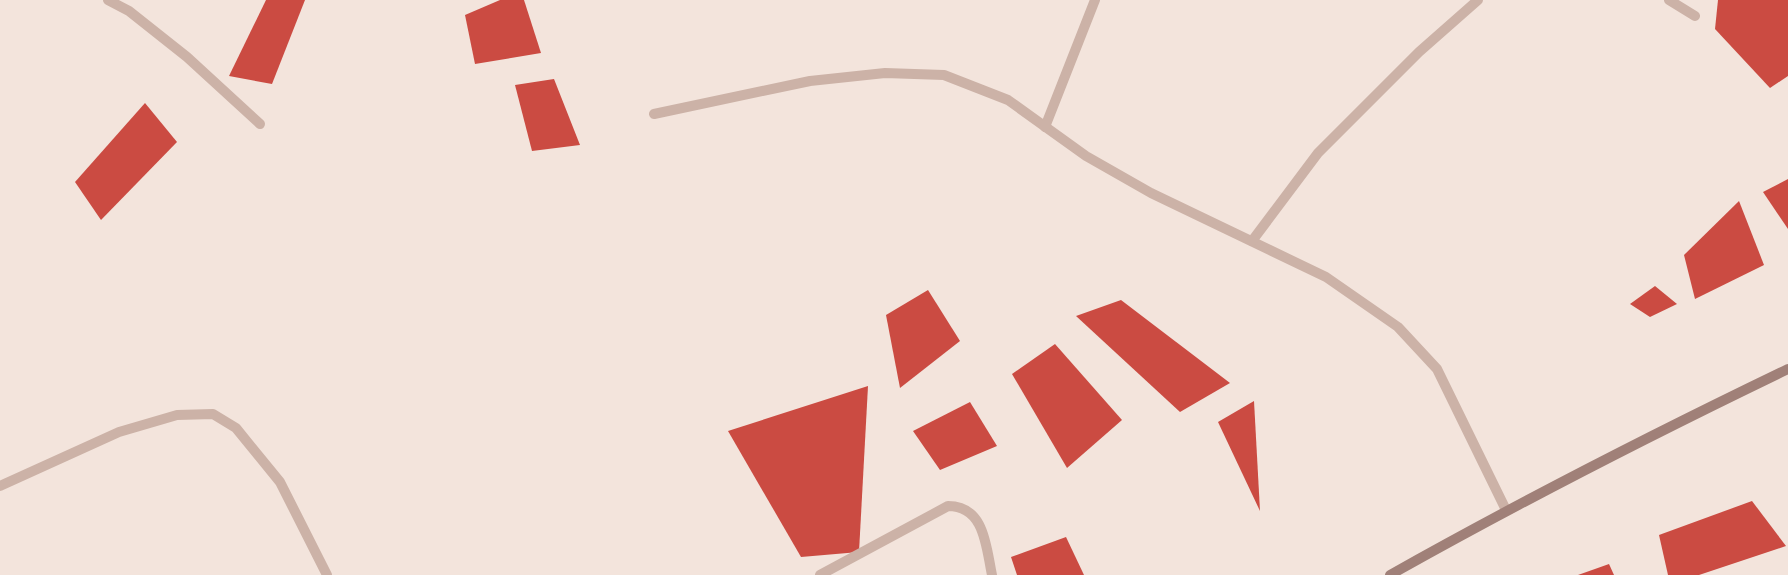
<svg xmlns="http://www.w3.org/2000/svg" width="1788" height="575" viewBox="0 0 1788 575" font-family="Figtree,sans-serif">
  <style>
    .building { fill: #cb4b42 }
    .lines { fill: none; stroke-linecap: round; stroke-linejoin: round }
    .street { stroke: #ccb2a7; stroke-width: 10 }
    .secondary { stroke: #a08078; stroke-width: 10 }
  </style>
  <rect width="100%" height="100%" fill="#f3e4dc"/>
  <g class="building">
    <path d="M266,0H305L272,84L229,76Z"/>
    <path d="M500,0H524L541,53L475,64L465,15Z"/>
    <path d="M1718,0H1788V76L1770,88L1715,29Z"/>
    <path d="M554,79L580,145L532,151L515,85Z"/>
    <path d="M145,103L177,142L101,220L75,182Z"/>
    <path d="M1788,179V229L1763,192Z"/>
    <path d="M1739,201L1764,265L1695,299L1684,255Z"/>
    <path d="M1655,286L1677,304L1650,317L1630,304Z"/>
    <path d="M928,290L960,341L900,388L886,315Z"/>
    <path d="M1121,300L1230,383L1180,412L1076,316Z"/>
    <path d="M1055,344L1122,420L1067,468L1012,374Z"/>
    <path d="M868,386L859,552L801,557L728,431Z"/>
    <path d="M1254,401L1260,511L1218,422Z"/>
    <path d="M970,402L997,446L940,470L913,431Z"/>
    <path d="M1752,501L1786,546L1699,575H1668L1659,535Z"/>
    <path d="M1066,537L1084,575H1017L1011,557Z"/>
    <path d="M1609,564L1614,575H1578Z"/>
  </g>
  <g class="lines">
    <g class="street">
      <path d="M108,0L129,11L187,57L260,124"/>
      <path d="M1669,0L1695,16"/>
      <path d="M654,114L810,81L885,73L944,75L1008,100L1086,156L1151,193L1326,277L1398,327L1437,369L1506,510"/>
      <path d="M1045,127L1095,0"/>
      <path d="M1252,241L1318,153L1419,52L1478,0"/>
      <path d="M0,486L119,432L177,415L213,414L236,428L280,482L327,575"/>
      <path d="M820,575L948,506C985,506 986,547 992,575"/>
    </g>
    <path class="secondary" d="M1390,575C1520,502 1653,434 1788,369"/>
  </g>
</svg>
